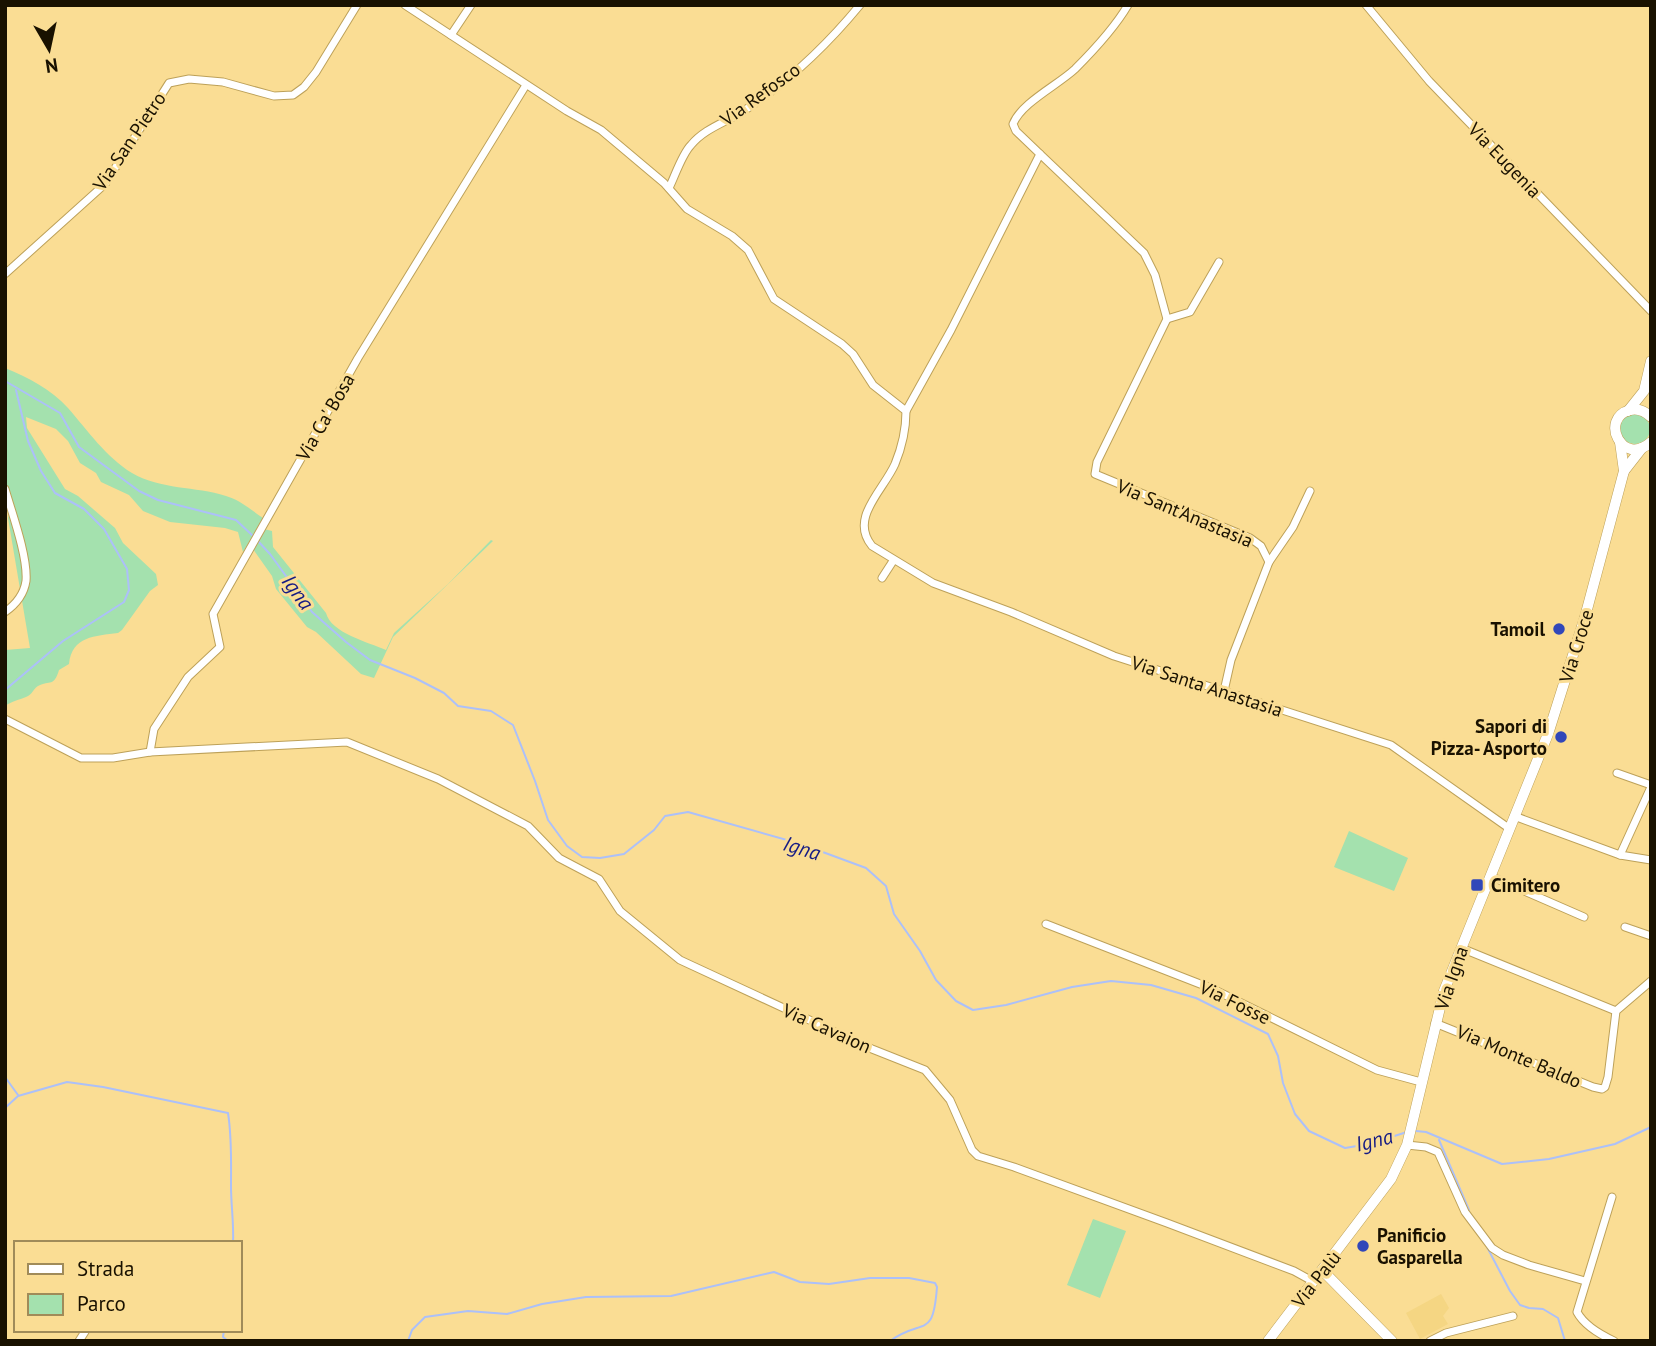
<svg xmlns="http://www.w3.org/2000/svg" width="1656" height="1346" viewBox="0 0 1656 1346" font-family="'PT Sans',sans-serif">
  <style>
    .built { fill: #f5d683 }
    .green { fill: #a4e1ae }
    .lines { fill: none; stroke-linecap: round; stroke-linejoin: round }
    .stream { stroke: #acc0f9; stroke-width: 2 }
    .street-casing { stroke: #bda159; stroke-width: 9 }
    .secondary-casing { stroke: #bda159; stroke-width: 11 }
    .street { stroke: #fff; stroke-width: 7 }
    .secondary { stroke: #fff; stroke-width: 10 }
    .poi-dot { fill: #3147b9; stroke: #fadd94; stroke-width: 2.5 }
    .labels { text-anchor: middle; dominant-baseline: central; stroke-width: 6; stroke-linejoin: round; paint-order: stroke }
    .street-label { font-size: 19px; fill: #191100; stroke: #fadd94 }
    .poi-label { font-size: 19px; font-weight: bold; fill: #191100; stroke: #fadd94; text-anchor: end }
    .water-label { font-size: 21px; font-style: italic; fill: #151b84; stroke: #fadd94 }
  </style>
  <rect width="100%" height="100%" fill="#fadd94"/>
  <path class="built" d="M1441,1294L1449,1308L1443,1316L1448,1324L1420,1339L1406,1313Z"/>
  <g class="green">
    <path d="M5,368C29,378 51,389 68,408C88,431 106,457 132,473C161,490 195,486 226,496C240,500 251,510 263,518L243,552L238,532L225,528L170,522L143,511L129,495L101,482L96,473L80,463L68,441L56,429L26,417L27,428L65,489L78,496L115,528L123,543L156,574L158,585L150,591L122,630L118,633C95,636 72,636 69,664L59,670C54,687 50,680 38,686C34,688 32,695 26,697C19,700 12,701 5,706V650L30,648L8,518L12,506L5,481Z"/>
    <circle cx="1635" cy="429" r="15"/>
    <path d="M264,529L272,531L273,547L326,613C331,633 368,642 386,650L394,633L448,584L491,540L493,541L393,637L374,678L361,674L316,632L307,627L276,589L272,576L253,549Z"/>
    <path d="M1349,831L1408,858L1394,891L1334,867Z"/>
    <path d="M1093,1219L1126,1231L1100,1298L1067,1285Z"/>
  </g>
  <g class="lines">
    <g class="stream">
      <path d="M5,381L60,413L79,447L139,491L158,500L236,520L253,536"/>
      <path d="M257,540L270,554L312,612L346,642L370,660L415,678L444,693L458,706L491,711L513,725L535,781L548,820L567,846L582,857L600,858L624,854L654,830L665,816L688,812L801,844L866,868L886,886L894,914L920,951L936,980L956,1001L973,1010L1006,1005L1072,987L1111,981L1151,985L1196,998L1268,1034L1278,1056L1283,1083L1295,1114L1309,1131L1345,1148L1369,1144L1407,1132"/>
      <path d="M5,690L63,641L124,602L129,590L127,569L104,529L84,509L55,493L41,471L28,441L16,390"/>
      <path d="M5,1077L18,1095"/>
      <path d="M5,1108L18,1096L67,1082L103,1087L228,1113C232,1138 231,1161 231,1186C231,1206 234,1223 233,1243"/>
      <path d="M1416,1131L1426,1132L1502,1164L1549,1159L1615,1144L1651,1127"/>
      <path d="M1439,1140L1469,1210"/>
      <path d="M1487,1247L1510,1291L1520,1305L1529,1308L1543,1309L1558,1318L1565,1341"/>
      <path d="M224,1330L223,1337L228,1341"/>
      <path d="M408,1341L412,1330L425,1317L468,1311L507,1314L542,1304L586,1297L671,1296L774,1272L800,1282L829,1284L870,1278H909L935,1283L937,1287C933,1341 923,1317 890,1341"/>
    </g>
    <defs>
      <g id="street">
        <path d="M405,5L567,111L601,130L664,183L687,209L732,236L748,250L774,299L842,344L853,354L873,385L906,411C906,430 902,447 895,464C883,491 849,518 872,546L933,583L1011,612L1114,656L1391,745L1510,829"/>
        <path d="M1366,5L1429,81L1651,311"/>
        <path d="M451,35L471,5"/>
        <path d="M1040,154L1144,253L1155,275L1167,319L1097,462L1095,474L1250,538L1261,546L1269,562"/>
        <path d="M669,188C675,176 682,154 691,145C705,128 727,122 745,110C788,82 827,45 860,5"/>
        <path d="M5,274L105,184L169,83L189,79L223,82L274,96L293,95L304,87L316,72L357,5"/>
        <path d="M1167,319L1190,312L1219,262"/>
        <path d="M906,411L951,330L1040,154L1016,131L1013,124C1021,103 1058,85 1075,69C1094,50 1114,29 1128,5"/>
        <path d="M5,489C12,513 28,557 26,581C24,594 15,605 5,612"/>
        <path d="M882,578L893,561"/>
        <path d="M1224,691L1231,660L1269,562L1293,527L1310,491"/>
        <path d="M5,719L81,758H113L150,752L347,742L438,779L528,826L559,858L599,879L620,911L680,960L872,1049L925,1070L950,1100L972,1150L978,1156L1014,1167L1167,1223L1294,1271L1314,1282"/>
        <path d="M150,752L154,729L188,677L220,647L213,614L358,358L526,85"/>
        <path d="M1617,773L1651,785"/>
        <path d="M1514,816L1620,855L1651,860"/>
        <path d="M1620,855L1651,787"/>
        <path d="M1490,876L1584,917"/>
        <path d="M1046,924L1213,989L1377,1070L1421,1082"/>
        <path d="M1625,927L1651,936"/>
        <path d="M1461,948L1616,1011"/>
        <path d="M1435,1023L1593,1087L1602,1089L1605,1087L1608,1077L1616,1011L1651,981"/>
        <path d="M1407,1145L1426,1147L1438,1152L1465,1212L1492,1248L1503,1255L1529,1265L1585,1281"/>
        <path d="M1612,1197L1577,1312C1584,1325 1601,1335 1614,1341"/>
        <path d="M79,1341L86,1330"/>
        <path d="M1430,1341L1446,1333L1513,1316"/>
      </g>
      <g id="secondary">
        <path d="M1628,411L1644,391L1651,361"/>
        <path d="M1651,417C1645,411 1639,408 1630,410C1599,418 1622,468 1651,442"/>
        <path d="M1624,471L1642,448"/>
        <path d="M1323,1271L1392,1341"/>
        <path d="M1268,1341L1391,1179L1407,1145L1444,991L1548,734L1585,617L1624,471L1620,442"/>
      </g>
    </defs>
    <use href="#street" class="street-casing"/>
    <use href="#secondary" class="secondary-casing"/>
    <use href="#street" class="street"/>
    <use href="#secondary" class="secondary"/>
  </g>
  <g class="poi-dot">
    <circle cx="1559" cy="629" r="7"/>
    <circle cx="1561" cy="737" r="7"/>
    <rect x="1470" y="878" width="14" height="14" rx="3.5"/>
    <circle cx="1363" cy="1246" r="7"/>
  </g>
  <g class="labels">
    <g class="street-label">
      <text transform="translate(760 94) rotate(-36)">Via Refosco</text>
      <text transform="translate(129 141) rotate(-56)">Via San Pietro</text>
      <text transform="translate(1505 160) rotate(46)">Via Eugenia</text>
      <text transform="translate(325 417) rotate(-60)">Via Ca' Bosa</text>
      <text transform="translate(1185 513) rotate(23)">Via Sant'Anastasia</text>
      <text transform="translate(1576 646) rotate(-73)">Via Croce</text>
      <text transform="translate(1207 686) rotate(18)">Via Santa Anastasia</text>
      <text transform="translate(1451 978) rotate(-71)">Via Igna</text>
      <text transform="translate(1235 1002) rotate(26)">Via Fosse</text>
      <text transform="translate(827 1028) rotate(24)">Via Cavaion</text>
      <text transform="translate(1519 1056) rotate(23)">Via Monte Baldo</text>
      <text transform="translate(1316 1279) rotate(-52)">Via Palù</text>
    </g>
    <g class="poi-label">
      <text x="1545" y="629">Tamoil</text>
      <text x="1547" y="726">Sapori di<tspan x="1547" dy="22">Pizza- Asporto</tspan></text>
      <text x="1491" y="885" text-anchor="start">Cimitero</text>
      <text x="1377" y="1235" text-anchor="start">Panificio<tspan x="1377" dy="22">Gasparella</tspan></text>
    </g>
    <g class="water-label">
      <text transform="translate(298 592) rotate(54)">Igna</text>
      <text transform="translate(802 848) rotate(17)">Igna</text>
      <text transform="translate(1374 1140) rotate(-14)">Igna</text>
    </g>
  </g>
  <rect width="1656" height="1346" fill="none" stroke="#191100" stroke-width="14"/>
  <rect x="14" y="1241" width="228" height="91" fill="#fadd94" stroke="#a08b59" stroke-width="2"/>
  <rect x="28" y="1264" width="35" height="10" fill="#ffffff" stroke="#a08b59" stroke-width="2"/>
  <text x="77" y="1276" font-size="21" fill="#191100">Strada</text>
  <rect x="28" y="1294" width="35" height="21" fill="#a4e1ae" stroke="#a08b59" stroke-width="2"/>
  <text x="77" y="1311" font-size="21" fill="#191100">Parco</text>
  <g transform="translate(49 49) rotate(171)" stroke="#fadd94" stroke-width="5" paint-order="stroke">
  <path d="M0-5L12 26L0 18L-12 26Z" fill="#191100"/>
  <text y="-10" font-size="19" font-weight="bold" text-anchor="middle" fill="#191100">N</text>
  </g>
</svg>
